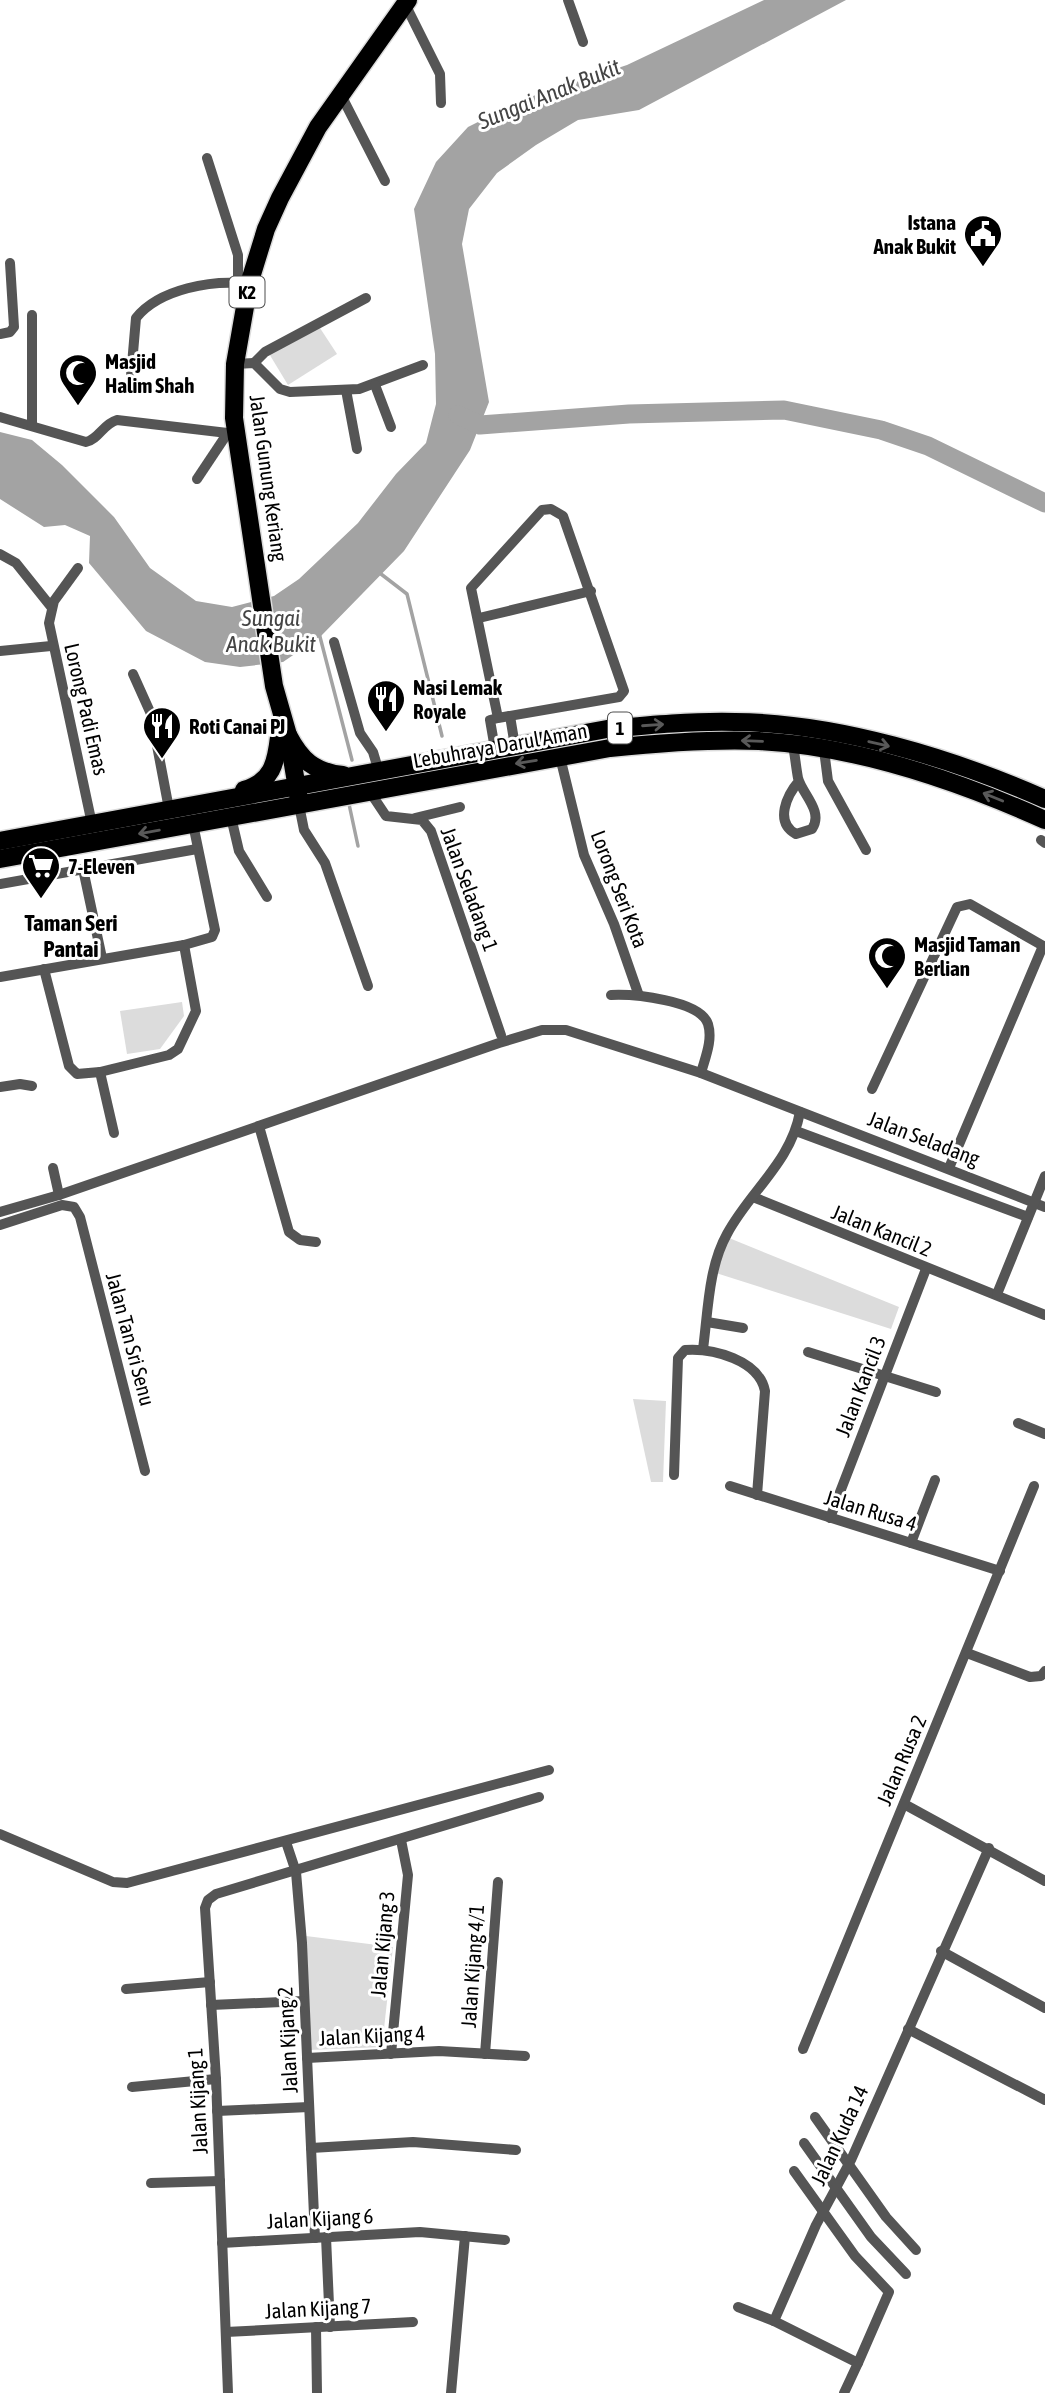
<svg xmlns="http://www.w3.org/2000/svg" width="1045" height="2393" viewBox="0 0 1045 2393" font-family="'Asap Condensed',sans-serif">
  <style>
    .green { fill: #dcdcdc }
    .water { fill: #a3a3a3 }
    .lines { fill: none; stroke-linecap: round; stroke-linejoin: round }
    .stream { stroke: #a3a3a3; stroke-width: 3.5 }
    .river { stroke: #a3a3a3; stroke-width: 19 }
    .primary-casing { stroke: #dbdbdb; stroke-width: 21 }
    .trunk-casing { stroke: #dbdbdb; stroke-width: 21 }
    .minor { stroke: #555; stroke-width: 10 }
    .primary { stroke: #000; stroke-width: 18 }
    .trunk { stroke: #000; stroke-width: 18 }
    .oneway { stroke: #595959 }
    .labels { text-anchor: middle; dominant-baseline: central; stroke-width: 6; stroke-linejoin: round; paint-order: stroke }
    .shield { fill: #fff; stroke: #4c4c4c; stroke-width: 2 }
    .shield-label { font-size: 19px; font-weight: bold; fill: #000 }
    .poi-label { font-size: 21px; font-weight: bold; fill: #000; stroke: #fff; text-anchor: start }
    .street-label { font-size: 21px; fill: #000; stroke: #fff }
    .water-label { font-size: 23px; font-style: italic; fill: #444; stroke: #fff }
    .neighbourhood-label { font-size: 23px; font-weight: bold; fill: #000; stroke: #fff }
  </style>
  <rect width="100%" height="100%" fill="#fff"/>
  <g class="green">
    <path d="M316,322L337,354L288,385L268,352Z"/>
    <path d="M182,1002L184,1016L160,1049L127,1054L120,1011Z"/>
    <path d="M729,1238L899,1307L891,1329L716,1273Z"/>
    <path d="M633,1399L666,1401L663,1482H651Z"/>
    <path d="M306,1936L393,1947L382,2047L309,2050Z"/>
  </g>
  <path class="water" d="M764,0H846L639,110L578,120L536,145L497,173L469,209L462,244L489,402L470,450L404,551L321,636L283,662L240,667L205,662L146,631L89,563L90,536L65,525L44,527L0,499V432L32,440L62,465L114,517L150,568L196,601L232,607L274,596L299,579L358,523L396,474L426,443L436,404L435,354L414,209L436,162L468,127L524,99L627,65Z"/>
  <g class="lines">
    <g class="stream">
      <path d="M381,574L407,594L442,736"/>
      <path d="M319,633L352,760"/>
      <path d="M349,804L358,846"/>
    </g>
    <path class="river" d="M458,415L480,425L629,414L784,410L881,430L928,446L1045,503"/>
    <defs>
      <path id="primary" d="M299,800L288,735L274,686L234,418L235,364L249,284L266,229L280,198L318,127L408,0"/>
      <g id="trunk">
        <path d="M288,735C301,760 314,772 343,775"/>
        <path d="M244,790C272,782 276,763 279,737"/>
        <path d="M0,841L607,729C650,725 692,721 735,722C837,723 952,758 1045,799"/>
        <path d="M0,859L610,748C659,743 709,739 759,741C857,746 956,780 1045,820"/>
      </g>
    </defs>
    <use href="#primary" class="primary-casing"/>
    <use href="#trunk" class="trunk-casing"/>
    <g class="minor">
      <path d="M568,0L583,42"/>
      <path d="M405,4L440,74L441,103"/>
      <path d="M341,95L385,181"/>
      <path d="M207,158L238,255V283"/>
      <path d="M0,334L10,332L14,327L10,263"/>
      <path d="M254,363L265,352L366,298"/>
      <path d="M235,364L254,363L280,389L290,392L359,389L423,365"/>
      <path d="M131,376L136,318C159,289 213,279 249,284"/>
      <path d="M375,385L391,427"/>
      <path d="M346,390L357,449"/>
      <path d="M0,417L86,442C99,439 103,424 117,420L236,434"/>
      <path d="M32,425V315"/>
      <path d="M197,479L227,434"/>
      <path d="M0,554L16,563L52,608"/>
      <path d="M78,568L54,601L49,623L92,824"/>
      <path d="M479,618L591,591"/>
      <path d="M334,642L360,733L373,752L379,772"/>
      <path d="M0,651L51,646"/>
      <path d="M133,674L151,714L169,809"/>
      <path d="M510,716L515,746"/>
      <path d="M793,745C795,756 796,767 798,778C802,794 824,811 812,829L796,834C774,822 787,795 799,781"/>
      <path d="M495,749L490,720L498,718L619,697L624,691L563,516L551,509L542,510L471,588L498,718"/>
      <path d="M824,750L828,781L866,850"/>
      <path d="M560,757L584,855L614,924L638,993"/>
      <path d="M370,792L386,816L422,820L431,831L501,1035"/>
      <path d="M299,805L304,830L325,863L368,986"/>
      <path d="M231,817L239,851L267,897"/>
      <path d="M415,818L460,807"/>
      <path d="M1041,840L1045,843"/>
      <path d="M83,869L102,958"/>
      <path d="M0,884L197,849"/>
      <path d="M44,969L69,1066L77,1074L100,1072L169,1055L178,1049L196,1011L184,945"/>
      <path d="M0,977L184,945L212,937L215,930L193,824"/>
      <path d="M611,995C633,994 700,1000 708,1024C713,1040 705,1058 701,1073"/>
      <path d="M100,1072L114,1133"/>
      <path d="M0,1087L20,1084L32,1086"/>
      <path d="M872,1089L957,907L970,904L1045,947"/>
      <path d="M259,1126L289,1232L300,1240L316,1242"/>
      <path d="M796,1131L1028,1217"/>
      <path d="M53,1168L59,1195"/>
      <path d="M949,1168L1043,946"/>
      <path d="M753,1197L1045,1315"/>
      <path d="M0,1212L59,1195L499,1043L542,1030H566L701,1073L1045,1207"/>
      <path d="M0,1225L62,1205L74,1207L80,1217L145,1471"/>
      <path d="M997,1294L1045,1176"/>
      <path d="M707,1322L743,1328"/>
      <path d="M703,1349C708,1313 708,1268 727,1234C750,1191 791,1162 800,1112"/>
      <path d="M808,1352L936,1392"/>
      <path d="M1018,1423L1045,1434"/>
      <path d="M674,1475L678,1358L685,1350C713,1348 759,1360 765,1391L757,1495"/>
      <path d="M730,1486L1000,1571"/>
      <path d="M830,1518L926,1269"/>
      <path d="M911,1543L935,1480"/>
      <path d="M967,1653L1030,1677L1041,1676L1045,1671"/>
      <path d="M904,1804L1045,1881"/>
      <path d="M0,1834L113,1882L127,1883L549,1770"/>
      <path d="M286,1842L296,1872L302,1943L315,2238"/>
      <path d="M941,1951L1045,2008"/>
      <path d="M126,1989L210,1982"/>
      <path d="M211,2005L304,2001"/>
      <path d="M908,2029L1045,2100"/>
      <path d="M803,2049L1034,1486"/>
      <path d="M391,2054L408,1875L401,1840"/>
      <path d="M485,2054L498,1882"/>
      <path d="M307,2058L439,2051L525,2056"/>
      <path d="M132,2087L216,2079"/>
      <path d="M217,2111L309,2107"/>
      <path d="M815,2117L886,2217L916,2250"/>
      <path d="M804,2143L871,2237L906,2274"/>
      <path d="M311,2148L413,2142L516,2150"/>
      <path d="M794,2171L855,2256L889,2292L858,2363"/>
      <path d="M151,2183L220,2181"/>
      <path d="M326,2237L330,2327"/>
      <path d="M222,2243L420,2232L505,2240"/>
      <path d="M738,2307L774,2321"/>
      <path d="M316,2327L317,2393"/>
      <path d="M226,2332L413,2322"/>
      <path d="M228,2393L216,2079L205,1908L208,1900L216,1894L539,1797"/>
      <path d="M451,2393L465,2236"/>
      <path d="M844,2393L858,2363L774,2321L816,2225L851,2160L989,1848"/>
    </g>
    <use href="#primary" class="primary"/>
    <use href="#trunk" class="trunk"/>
  </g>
  <defs><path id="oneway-shaft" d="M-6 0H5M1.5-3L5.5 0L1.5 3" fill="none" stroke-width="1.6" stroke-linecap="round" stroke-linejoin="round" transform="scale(1.75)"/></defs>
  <g class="oneway">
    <use href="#oneway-shaft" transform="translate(653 725) rotate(-4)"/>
    <use href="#oneway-shaft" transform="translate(752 741) rotate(-178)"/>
    <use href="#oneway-shaft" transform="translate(879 744) rotate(13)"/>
    <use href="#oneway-shaft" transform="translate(526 762) rotate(171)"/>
    <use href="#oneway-shaft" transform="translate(993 797) rotate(-158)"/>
    <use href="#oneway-shaft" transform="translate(149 832) rotate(170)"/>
  </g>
  <defs>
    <symbol id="civic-pin" viewBox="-11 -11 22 30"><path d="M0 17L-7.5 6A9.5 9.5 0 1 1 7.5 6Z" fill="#000" stroke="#fff"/><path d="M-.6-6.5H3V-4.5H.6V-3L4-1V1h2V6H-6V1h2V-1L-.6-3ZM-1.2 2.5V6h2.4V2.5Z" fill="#fff"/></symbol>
    <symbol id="mosque-pin" viewBox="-11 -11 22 30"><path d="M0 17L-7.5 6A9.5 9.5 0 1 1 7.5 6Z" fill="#000" stroke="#fff"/><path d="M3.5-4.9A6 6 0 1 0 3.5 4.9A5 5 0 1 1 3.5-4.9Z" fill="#fff"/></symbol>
    <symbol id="restaurant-pin" viewBox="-11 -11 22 30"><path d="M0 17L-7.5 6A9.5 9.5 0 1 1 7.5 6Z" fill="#000" stroke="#fff"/><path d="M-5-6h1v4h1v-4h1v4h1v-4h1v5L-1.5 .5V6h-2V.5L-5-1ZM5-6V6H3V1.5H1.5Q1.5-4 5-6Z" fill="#fff"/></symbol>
    <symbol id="supermarket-pin" viewBox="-11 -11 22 30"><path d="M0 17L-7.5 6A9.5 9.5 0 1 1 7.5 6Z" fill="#000" stroke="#fff"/><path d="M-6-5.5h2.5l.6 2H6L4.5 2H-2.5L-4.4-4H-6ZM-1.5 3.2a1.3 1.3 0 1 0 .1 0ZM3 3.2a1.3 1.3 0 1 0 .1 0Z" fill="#fff"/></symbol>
  </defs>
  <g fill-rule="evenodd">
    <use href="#civic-pin" x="961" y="212" width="44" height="60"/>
    <use href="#mosque-pin" x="56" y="351" width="44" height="60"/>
    <use href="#restaurant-pin" x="364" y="677" width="44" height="60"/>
    <use href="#restaurant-pin" x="140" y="704" width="44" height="60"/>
    <use href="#supermarket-pin" x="19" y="844" width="44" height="60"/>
    <use href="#mosque-pin" x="865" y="934" width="44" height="60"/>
  </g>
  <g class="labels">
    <g class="shield">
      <rect x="229.5" y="276.5" width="35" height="31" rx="5"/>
      <rect x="608" y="712.5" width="24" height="31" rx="5"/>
    </g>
    <g class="shield-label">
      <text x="247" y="292">K2</text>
      <text x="620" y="728">1</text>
    </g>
    <g class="poi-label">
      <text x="956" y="222" text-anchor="end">Istana<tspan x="956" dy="24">Anak Bukit</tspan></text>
      <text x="105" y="361">Masjid<tspan x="105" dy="24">Halim Shah</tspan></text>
      <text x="413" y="687">Nasi Lemak<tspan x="413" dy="24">Royale</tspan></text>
      <text x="189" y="726">Roti Canai PJ</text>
      <text x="68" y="866">7-Eleven</text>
      <text x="914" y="944">Masjid Taman<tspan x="914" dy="24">Berlian</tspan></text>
    </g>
    <g class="street-label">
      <text transform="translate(269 478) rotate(82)">Jalan Gunung Keriang</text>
      <text transform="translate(87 709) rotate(77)">Lorong Padi Emas</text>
      <text transform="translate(500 745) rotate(-10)">Lebuhraya Darul Aman</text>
      <text transform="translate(470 889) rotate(70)">Jalan Seladang 1</text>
      <text transform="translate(620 889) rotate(69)">Lorong Seri Kota</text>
      <text transform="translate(924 1138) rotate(21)">Jalan Seladang</text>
      <text transform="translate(882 1230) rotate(22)">Jalan Kancil 2</text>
      <text transform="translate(131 1339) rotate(75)">Jalan Tan Sri Senu</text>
      <text transform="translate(860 1386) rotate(-69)">Jalan Kancil 3</text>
      <text transform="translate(871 1510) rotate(17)">Jalan Rusa 4</text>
      <text transform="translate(901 1760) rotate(-67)">Jalan Rusa 2</text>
      <text transform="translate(382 1944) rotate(-85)">Jalan Kijang 3</text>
      <text transform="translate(472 1966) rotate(-86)">Jalan Kijang 4/1</text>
      <text transform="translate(372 2035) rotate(-3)">Jalan Kijang 4</text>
      <text transform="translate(287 2040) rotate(-93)">Jalan Kijang 2</text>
      <text transform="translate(197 2101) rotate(-93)">Jalan Kijang 1</text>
      <text transform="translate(839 2135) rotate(-65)">Jalan Kuda 14</text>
      <text transform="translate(320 2218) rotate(-3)">Jalan Kijang 6</text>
      <text transform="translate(318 2308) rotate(-3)">Jalan Kijang 7</text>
    </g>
    <g class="water-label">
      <text transform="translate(549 94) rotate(-22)">Sungai Anak Bukit</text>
      <text x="271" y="618">Sungai<tspan x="271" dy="26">Anak Bukit</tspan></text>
    </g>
    <g class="neighbourhood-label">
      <text x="71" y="923">Taman Seri<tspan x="71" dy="26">Pantai</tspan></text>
    </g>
  </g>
</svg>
